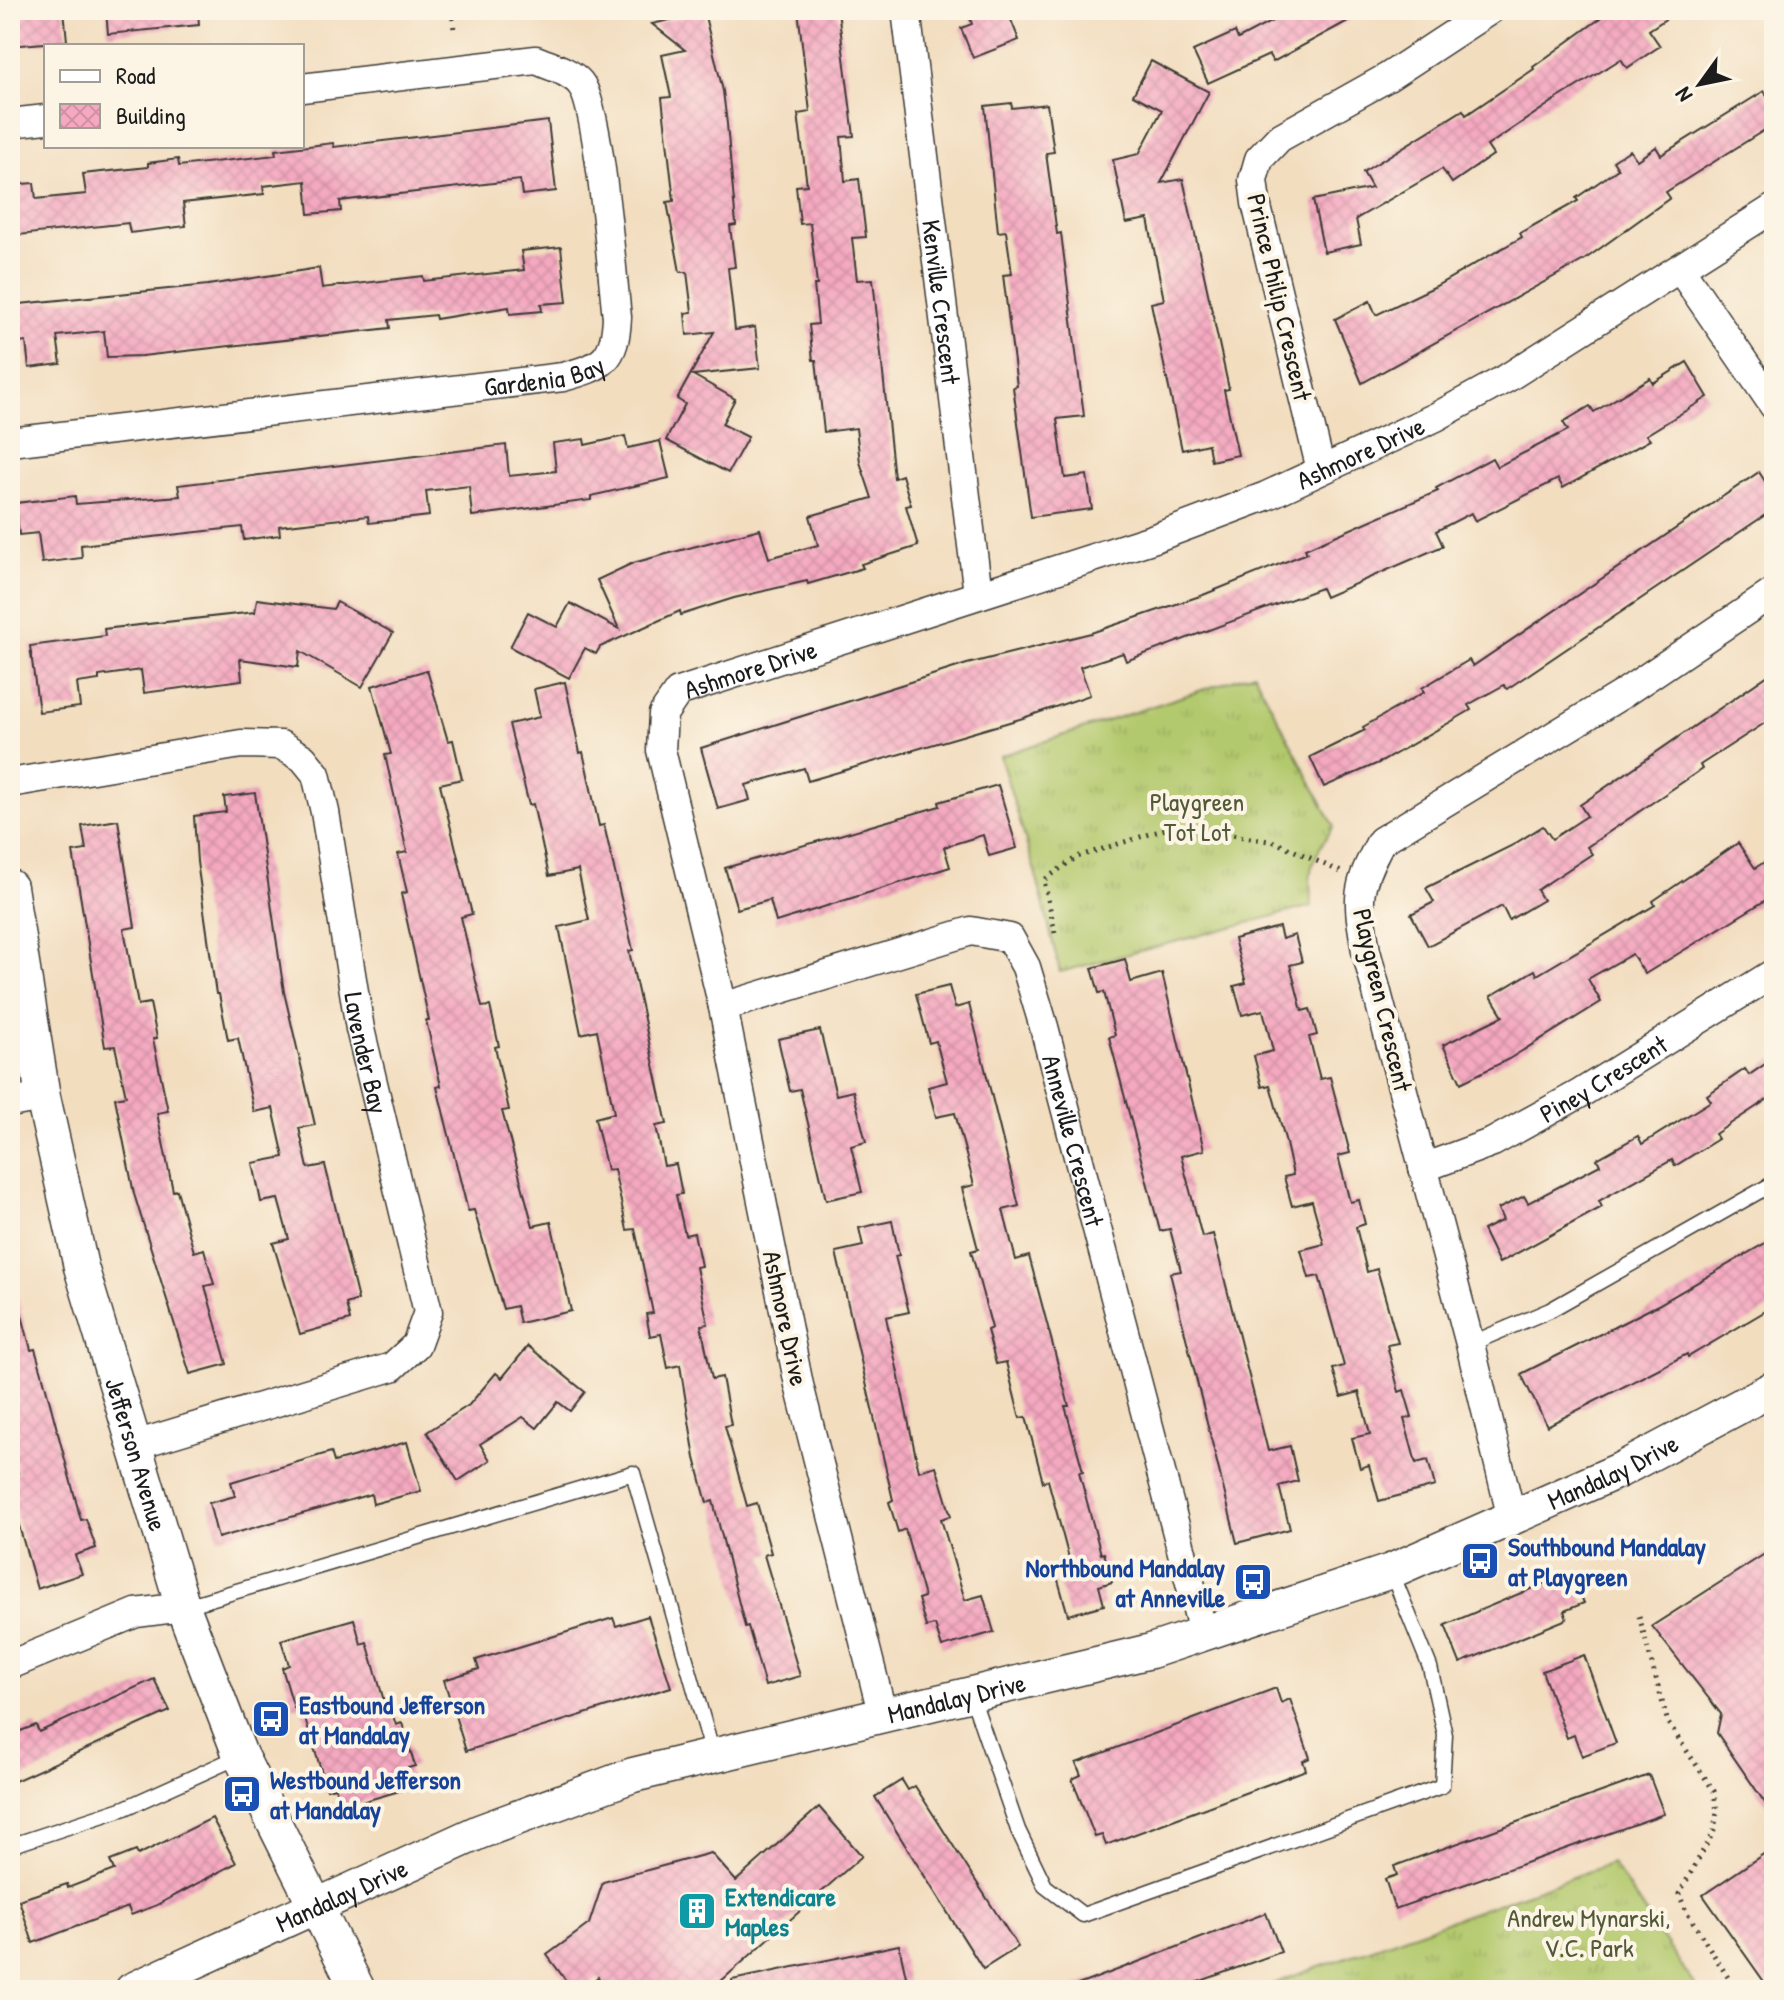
<svg xmlns="http://www.w3.org/2000/svg" width="1784" height="2000" viewBox="0 0 1784 2000" font-family="'Patrick Hand',sans-serif">
  <style>
    .grass { fill: url(#grass-tufts); stroke: #687244; stroke-width: 2 }
    .building { fill: url(#building-cross-hatch) }
    .lines { fill: none; stroke-linecap: round; stroke-linejoin: round }
    .service-casing { stroke: #3c3934; stroke-width: 17 }
    .minor-casing { stroke: #3c3934; stroke-width: 31 }
    .tertiary-casing { stroke: #3c3934; stroke-width: 37 }
    .path { stroke: #3c3934; stroke-width: 5; stroke-dasharray: 2 6; stroke-linecap: butt }
    .service { stroke: #fff; stroke-width: 14 }
    .minor { stroke: #fff; stroke-width: 28 }
    .tertiary { stroke: #fff; stroke-width: 34 }
    .labels { text-anchor: middle; dominant-baseline: central; stroke-width: 8; stroke-linejoin: round; paint-order: stroke }
    .street-label { font-size: 26px; fill: #1c1c1c; stroke: #fcf5e5 }
    .park-label { font-size: 26px; fill: #515938; stroke: #fcf5e5 }
    .transit-label { font-size: 26px; font-weight: bold; fill: #164399; stroke: #fcf5e5; text-anchor: start }
    .culture-label { font-size: 26px; font-weight: bold; fill: #0d838f; stroke: #fcf5e5; text-anchor: start }
  </style>
  <defs>
    <pattern id="grass-tufts" width="24" height="20" patternUnits="userSpaceOnUse" patternTransform="scale(2)"><rect width="24" height="20" fill="#b3c96d"/><path d="M3 7l-1-3M5 7V3M7 7l1-3M15 17l-1-3M17 17v-4M19 17l1-3" fill="none" stroke="#99ac5e"/></pattern>
    <pattern id="building-cross-hatch" width="8" height="8" patternUnits="userSpaceOnUse" patternTransform="scale(2)"><rect width="8" height="8" fill="#f5a9c1"/><path d="M0 0l8 8M0 8l8-8" fill="none" stroke="#d191a5"/></pattern>
  </defs>
  <rect width="100%" height="100%" fill="#fcf5e5"/>
  <filter id="ink" filterUnits="userSpaceOnUse"><feTurbulence type="fractalNoise" baseFrequency=".0125" numOctaves="2"/><feDisplacementMap in="SourceGraphic" scale="16" xChannelSelector="R" yChannelSelector="G"/><feConvolveMatrix kernelMatrix="1 2 1 2 8 2 1 2 1" color-interpolation-filters="sRGB"/></filter>
  <filter id="wash" filterUnits="userSpaceOnUse"><feTurbulence type="fractalNoise" baseFrequency=".006" numOctaves="4" result="noise"/><feDisplacementMap in="SourceGraphic" scale="32" xChannelSelector="R" yChannelSelector="G"/><feGaussianBlur stdDeviation="1.8" result="paint"/><feColorMatrix in="noise" values="0 0 0 0 0 0 0 0 0 0 0 0 0 0 0 0 0 1.4 0 .05"/><feComposite in="paint" operator="in"/></filter>
  <g filter="url(#wash)">
    <rect width="100%" height="100%" fill="#f2ddbf"/>
    <g class="grass">
      <path d="M1254,673L1334,826C1313,858 1306,867 1312,906L1060,972L1038,882L1000,756Z"/>
      <path d="M1612,1863L1698,1990H1259L1294,1976Z"/>
    </g>
    <g id="blocks">
      <g class="building">
        <path d="M10,10H64L67,41L10,46Z"/>
        <path d="M106,10H198L199,25L108,34Z"/>
        <path d="M798,10H838L854,136L841,137L845,181L859,179L866,237L852,238L857,280L873,279L894,478L902,475L911,505L906,506L918,546L861,564L863,568L808,584L807,581L734,598L681,615L680,611L600,647L596,654L585,648L569,678L510,647L528,612L557,627L570,603L619,629L597,580L633,563L760,529L769,558L818,545L810,516L872,498L860,462L856,428L824,432L816,360H813L809,325L818,324L814,285H817L810,223L800,224L796,186L807,185L798,114L810,112Z"/>
        <path d="M967,10H1007L1019,40L973,58L961,28L972,24Z"/>
        <path d="M1293,10H1368L1273,62L1269,55L1208,83L1193,51L1235,32L1238,39Z"/>
        <path d="M1612,10H1679L1649,30L1660,46L1627,68L1621,59L1555,100L1487,146L1493,155L1452,183L1442,169L1356,219L1361,244L1324,252L1313,200L1372,188L1363,172L1463,110L1466,115L1534,69L1533,67Z"/>
        <path d="M704,12L723,91L727,124L736,225L730,226L735,267L728,268L735,330L755,327L760,368L693,375L735,399L722,424L748,437L728,473L666,440L685,404L677,399L714,332L687,335L685,313L692,312L687,272H680L667,202L674,201L662,98L671,97L662,55L685,50L652,24Z"/>
        <path d="M1151,61L1209,92L1161,183L1183,179L1229,389L1224,390L1238,455L1211,461L1208,444L1182,450L1151,303L1164,300L1148,219L1126,223L1113,160L1139,154L1162,110L1133,95Z"/>
        <path d="M1764,91L1774,106V124L1666,192L1670,198L1584,260L1362,383L1335,319L1370,301L1376,315L1436,286L1522,237L1520,233L1578,201L1576,198L1618,169L1613,161L1630,150L1637,160L1656,147L1661,155Z"/>
        <path d="M1011,103L1012,108L1047,104L1054,152L1046,153L1057,234L1061,233L1084,416L1057,419L1065,478L1087,475L1092,509L1031,517L1013,387L1017,386L1003,275L1012,274L1006,231L998,232L985,106Z"/>
        <path d="M548,121L556,191L522,195L520,180L340,201L341,211L309,214L306,181L263,186L264,194L183,203L186,226L130,233L128,223L10,236V185L34,183L36,199L86,194L83,174L148,167V163L178,159L179,166L276,155L275,150L333,143L334,147Z"/>
        <path d="M561,247L567,302L541,304L542,311L510,314L509,307L436,319L435,315L389,320L390,328L142,356L107,357L104,331L57,336L61,364L29,368L26,342L10,344V305L208,285L319,268L322,288L423,276L424,281L524,270L521,251Z"/>
        <path d="M1687,362L1708,397L1646,435L1650,440L1563,488L1558,479L1475,521L1471,513L1436,531L1443,546L1325,597L1321,588L1126,661L1123,653L1080,667L1090,695L1023,718L808,781L804,768L746,785L750,800L718,809L701,748L967,664L1091,633L1203,595L1307,553L1305,549L1438,491L1436,488L1492,458L1497,467L1568,430L1563,422L1590,406L1594,412L1650,378L1653,383Z"/>
        <path d="M625,436L628,448L660,441L669,478L591,496V500L472,516L469,486L426,491L429,516L369,523L368,516L279,526L280,535L244,540L242,527L81,545L82,558L42,563L38,533L19,535L16,503L75,496L76,504L180,496L178,485L506,445L509,476L556,471L553,443L584,439L585,445Z"/>
        <path d="M1759,472L1774,495V509L1507,689L1504,685L1468,705L1471,710L1383,761L1324,787L1310,757L1365,730L1363,727L1424,692L1422,688L1469,660L1473,666Z"/>
        <path d="M257,599L333,609L337,602L393,633L362,687L300,651L298,667L240,659L242,680L144,693L141,670L99,676V680L77,683L80,707L39,712L30,646L105,636L104,629L255,612Z"/>
        <path d="M427,670L448,741L453,740L462,779L440,784L472,914L461,917L482,1007L490,1006L499,1046L495,1047L509,1110L502,1111L533,1226L551,1222L571,1311L520,1323L516,1306L503,1309L474,1210L468,1211L437,1087L441,1086L426,1020H429L401,894L407,892L398,854L407,852L385,755L391,754L372,686Z"/>
        <path d="M1774,671V717L1700,765L1702,769L1587,847L1592,854L1537,890L1543,900L1509,920L1502,906L1428,946L1411,914L1434,902L1426,888L1511,846L1543,826L1552,839L1587,816L1580,805Z"/>
        <path d="M565,682L580,753L583,752L599,826L604,825L633,950L629,951L667,1124L656,1126L664,1166L676,1164L682,1194L676,1195L685,1235L694,1233L701,1266L696,1267L708,1324L701,1325L712,1379L722,1377L731,1425L725,1426L747,1506L757,1503L771,1553L764,1555L800,1676L765,1686L748,1626L745,1627L713,1501L707,1503L695,1458L680,1365L668,1368L661,1334L650,1336L646,1314L653,1313L635,1229L627,1230L614,1169L607,1170L595,1118L614,1113L597,1030L581,1034L559,927L589,920L578,870L549,876L533,804L529,805L509,724L540,717L534,689Z"/>
        <path d="M998,785L1017,848L989,856L983,835L944,847L950,867L776,922L770,900L737,909L725,868L940,806L939,802Z"/>
        <path d="M255,793L284,992L315,1125L299,1128L308,1168L325,1165L358,1300L346,1304L350,1320L300,1334L273,1243L289,1239L278,1199L261,1202L253,1163L284,1157L273,1108L254,1112L238,1038L228,1040L219,994H216L197,862L194,816L226,812L224,797Z"/>
        <path d="M118,820L135,927L124,929L138,1005L150,1003L157,1038L153,1039L168,1111L157,1113L173,1191L177,1190L194,1252L204,1249L214,1284L205,1286L227,1364L190,1374L134,1194L115,1098L126,1096L115,1046L105,1047L73,852L86,850L82,826Z"/>
        <path d="M1738,843L1755,868L1774,856V895L1645,974L1632,954L1588,979L1601,1002L1509,1059L1461,1083L1443,1045L1503,1016L1491,996L1535,970L1537,975L1655,905L1653,901Z"/>
        <path d="M1279,927L1282,939L1295,935L1302,962L1290,965L1302,1011L1310,1009L1317,1035L1309,1037L1320,1079L1330,1077L1350,1153L1338,1156L1350,1202L1359,1200L1365,1224L1356,1227L1367,1272L1377,1269L1398,1343L1387,1345L1399,1392L1404,1390L1412,1417L1404,1419L1416,1463L1428,1460L1435,1486L1379,1501L1369,1465L1360,1468L1352,1438L1370,1434L1359,1392L1341,1397L1333,1369L1344,1366L1319,1276L1309,1278L1301,1250L1324,1244L1312,1201L1292,1206L1284,1177L1293,1175L1285,1139L1270,1085L1262,1087L1254,1056L1273,1051L1263,1010L1242,1015L1234,986L1246,983L1234,939Z"/>
        <path d="M1125,959L1131,982L1162,973L1204,1150L1181,1156L1202,1237L1213,1234L1268,1451L1290,1446L1298,1481L1279,1486L1290,1529L1237,1543L1170,1273L1181,1271L1170,1229L1160,1231L1109,1037L1115,1035L1104,992L1099,993L1092,968Z"/>
        <path d="M949,986L955,1008L969,1004L1019,1206L1003,1210L1016,1260L1029,1256L1069,1406H1065L1083,1471L1079,1472L1101,1554L1104,1553L1112,1582L1099,1586L1104,1605L1068,1615L1054,1566L1070,1562L1048,1480L1043,1482L1026,1417L1020,1418L1006,1362L996,1364L987,1330L992,1328L971,1251L978,1249L962,1188L974,1185L955,1113L936,1117L928,1087L947,1082L936,1041L929,1043L916,994Z"/>
        <path d="M820,1030L836,1095L853,1091L866,1142L851,1146L862,1192L826,1200L800,1089L790,1091L778,1039Z"/>
        <path d="M1774,1058V1095L1715,1134L1718,1139L1675,1166L1672,1160L1599,1201L1602,1207L1499,1263L1483,1230L1503,1220L1498,1209L1524,1196L1528,1203L1600,1165L1597,1159L1638,1136L1642,1144L1711,1101L1707,1095L1745,1069L1749,1075Z"/>
        <path d="M892,1221L899,1255L895,1256L909,1312L886,1317L919,1471L936,1466L951,1516L941,1519L965,1600L983,1595L994,1632L942,1647L935,1625L926,1627L918,1599L924,1597L905,1529L898,1532L889,1502L893,1500L836,1252L863,1246L859,1228Z"/>
        <path d="M1774,1238V1306L1688,1357L1687,1354L1547,1426L1521,1374L1658,1305Z"/>
        <path d="M17,1296L31,1350L35,1349L42,1373L81,1520L86,1519L96,1548L75,1555L82,1574L37,1589L10,1494V1475L18,1473L10,1444V1297Z"/>
        <path d="M528,1346L585,1392L570,1411L558,1402L537,1428L523,1417L480,1444L490,1460L458,1481L427,1432L469,1405L496,1373L502,1378Z"/>
        <path d="M407,1442L421,1491L373,1504L371,1494L218,1538L209,1503L235,1496L231,1482L331,1452L334,1462Z"/>
        <path d="M1774,1548V1816L1717,1733L1721,1714L1652,1626Z"/>
        <path d="M1571,1572L1584,1603L1564,1611L1567,1619L1460,1663L1445,1625Z"/>
        <path d="M648,1616L671,1687L466,1751L444,1680L479,1669L476,1660L512,1649L613,1618L616,1626Z"/>
        <path d="M354,1619L361,1644L367,1642L384,1701L388,1700L396,1725L402,1723L415,1766L408,1768L413,1787L341,1808L335,1787L327,1789L301,1706L294,1708L282,1668L289,1665L281,1640Z"/>
        <path d="M1584,1655L1616,1743L1582,1756L1574,1735L1567,1738L1542,1671Z"/>
        <path d="M154,1679L170,1711L15,1781L10,1767V1735L36,1725L39,1732Z"/>
        <path d="M1276,1688L1281,1703L1290,1699L1310,1758L1303,1761L1306,1770L1106,1845L1102,1835L1095,1837L1072,1779L1081,1775L1076,1763Z"/>
        <path d="M1649,1775L1664,1814L1395,1909L1385,1879L1397,1875L1394,1866Z"/>
        <path d="M902,1780L908,1790L915,1786L1018,1947L983,1969L875,1797Z"/>
        <path d="M819,1807L862,1856L711,1990H607L598,1977L581,1990H573L547,1955L589,1924L603,1882L711,1853L736,1881Z"/>
        <path d="M212,1818L236,1863L157,1905L131,1915L128,1907L33,1943L19,1900L67,1884L68,1888L114,1870L110,1861L136,1851L138,1855Z"/>
        <path d="M1774,1847V1990H1770L1703,1895Z"/>
        <path d="M1266,1913L1281,1952L1176,1990H1065Z"/>
        <path d="M899,1945L909,1990H733L732,1980Z"/>
      </g>
    </g>
  </g>
  <g filter="url(#ink)">
    <use href="#blocks" fill-opacity="0" stroke="#3c3934" stroke-width="2"/>
    <g class="lines">
      <defs>
        <g id="service">
          <path d="M1470,1344L1550,1310L1774,1183"/>
          <path d="M183,1607L633,1473L713,1754"/>
          <path d="M972,1697L1018,1830L1045,1886L1083,1915L1442,1786L1445,1735L1430,1667L1391,1571"/>
          <path d="M10,1846L125,1808L240,1756"/>
        </g>
        <g id="minor">
          <path id="s1" d="M906,10L978,594"/>
          <path d="M10,123L46,119"/>
          <path d="M1681,270L1774,406"/>
          <path id="s2" d="M10,442L563,377C603,366 615,361 617,317C612,276 600,107 580,83C570,71 550,66 536,60L302,88"/>
          <path d="M1321,470L1256,203L1253,180L1259,159L1279,138L1388,77L1490,10"/>
          <path id="s3" d="M10,783L241,744L281,745L303,758L316,774L325,812L360,1029L428,1312L416,1345L392,1367L135,1445"/>
          <path id="s4" d="M723,1007L971,931L1010,938L1026,967L1044,1027L1204,1636"/>
          <path d="M10,1103L43,1097"/>
          <path id="s5" d="M1423,1168L1493,1142L1581,1093L1774,973"/>
          <path d="M1512,1519L1470,1344L1366,951C1357,897 1355,890 1381,841L1621,695L1774,592"/>
          <path d="M10,1665L136,1613L183,1607"/>
          <path id="s6" d="M883,1716L799,1385L723,1007L661,750L663,714L678,692L1152,539L1266,496L1436,417L1507,378L1774,208"/>
        </g>
        <g id="tertiary">
          <path id="s7" d="M10,887L43,1097L81,1267L183,1607L240,1755L358,1990"/>
          <path id="s8" d="M132,1990L479,1832L633,1775L1151,1651L1391,1571L1620,1470L1774,1388"/>
        </g>
      </defs>
      <use href="#service" class="service-casing"/>
      <use href="#minor" class="minor-casing"/>
      <use href="#tertiary" class="tertiary-casing"/>
      <g class="path">
        <path d="M452,10L454,30"/>
        <path d="M1055,933L1044,880L1077,857L1175,826L1275,842L1341,872"/>
        <path d="M1639,1616L1668,1723L1714,1791L1717,1812L1714,1831L1679,1894L1686,1911L1736,1990"/>
      </g>
      <use href="#service" class="service"/>
      <use href="#minor" class="minor"/>
      <use href="#tertiary" class="tertiary"/>
    </g>
  </g>
  <defs>
    <symbol id="bus-square" viewBox="-11 -11 22 22"><rect x="-9" y="-9" width="18" height="18" rx="4" fill="#1a4fb4" stroke="#fcf5e5"/><path d="M-5-6H5V4H4V6H2V4H-2V6H-4V4H-5ZM-3.5-4V0h7V-4ZM-3.5 1.2v1.5H-2V1.2ZM2 1.2v1.5H3.5V1.2Z" fill="#fff"/></symbol>
    <symbol id="building-square" viewBox="-11 -11 22 22"><rect x="-9" y="-9" width="18" height="18" rx="4" fill="#0f9aa8" stroke="#fcf5e5"/><path d="M-4-6H4V6H1V3H-1V6H-4ZM-2.5-4.3h1.7v1.8h-1.7ZM.8-4.3h1.7v1.8H.8ZM-2.5-1h1.7V.8h-1.7ZM.8-1h1.7V.8H.8Z" fill="#fff"/></symbol>
  </defs>
  <g fill-rule="evenodd">
    <use href="#bus-square" x="1458" y="1539" width="44" height="44"/>
    <use href="#bus-square" x="1231" y="1560" width="44" height="44"/>
    <use href="#bus-square" x="249" y="1697" width="44" height="44"/>
    <use href="#bus-square" x="220" y="1772" width="44" height="44"/>
    <use href="#building-square" x="675" y="1889" width="44" height="44"/>
  </g>
  <g class="labels">
    <g class="street-label">
      <text transform="translate(1280 297) rotate(77)">Prince Philip Crescent</text>
      <text stroke="none"><textPath href="#s1" startOffset="294">Kenville Crescent</textPath></text>
      <text stroke="none"><textPath href="#s2" startOffset="538">Gardenia Bay</textPath></text>
      <text stroke="none"><textPath href="#s6" startOffset="1778">Ashmore Drive</textPath></text>
      <text stroke="none"><textPath href="#s6" startOffset="1130">Ashmore Drive</textPath></text>
      <text transform="translate(1383 1000) rotate(77)">Playgreen Crescent</text>
      <text stroke="none"><textPath href="#s3" startOffset="604">Lavender Bay</textPath></text>
      <text stroke="none"><textPath href="#s5" startOffset="202">Piney Crescent</textPath></text>
      <text stroke="none"><textPath href="#s4" startOffset="512">Anneville Crescent</textPath></text>
      <text transform="translate(786 1318) rotate(78)">Ashmore Drive</text>
      <text stroke="none"><textPath href="#s7" startOffset="582">Jefferson Avenue</textPath></text>
      <text stroke="none"><textPath href="#s8" startOffset="1574">Mandalay Drive</textPath></text>
      <text stroke="none"><textPath href="#s8" startOffset="878">Mandalay Drive</textPath></text>
      <text stroke="none"><textPath href="#s8" startOffset="230">Mandalay Drive</textPath></text>
    </g>
    <g class="park-label">
      <text x="1197" y="801">Playgreen<tspan x="1197" dy="30">Tot Lot</tspan></text>
      <text x="1589" y="1917">Andrew Mynarski,<tspan x="1589" dy="30">V.C. Park</tspan></text>
    </g>
    <g class="transit-label">
      <text x="1508" y="1546">Southbound Mandalay<tspan x="1508" dy="30">at Playgreen</tspan></text>
      <text x="1225" y="1567" text-anchor="end">Northbound Mandalay<tspan x="1225" dy="30">at Anneville</tspan></text>
      <text x="299" y="1704">Eastbound Jefferson<tspan x="299" dy="30">at Mandalay</tspan></text>
      <text x="270" y="1779">Westbound Jefferson<tspan x="270" dy="30">at Mandalay</tspan></text>
    </g>
    <g class="culture-label">
      <text x="725" y="1896">Extendicare<tspan x="725" dy="30">Maples</tspan></text>
    </g>
  </g>
  <rect width="1784" height="2000" fill="none" stroke="#fcf5e5" stroke-width="40"/>
  <rect x="44" y="44" width="260" height="104" fill="#fcf5e5" stroke="#a29e95" stroke-width="2"/>
  <rect x="60" y="70" width="40" height="12" fill="#ffffff" stroke="#a29e95" stroke-width="2"/>
  <text x="116" y="84" font-size="24" fill="#1c1c1c">Road</text>
  <rect x="60" y="104" width="40" height="24" fill="url(#building-cross-hatch)" stroke="#a29e95" stroke-width="2"/>
  <text x="116" y="124" font-size="24" fill="#1c1c1c">Building</text>
  <g transform="translate(1700 84) rotate(237)" stroke="#fcf5e5" stroke-width="6" paint-order="stroke">
  <path d="M0-6L14 30L0 20L-14 30Z" fill="#1c1c1c"/>
  <text y="-12" font-size="22" font-weight="bold" text-anchor="middle" fill="#1c1c1c">N</text>
  </g>
</svg>
